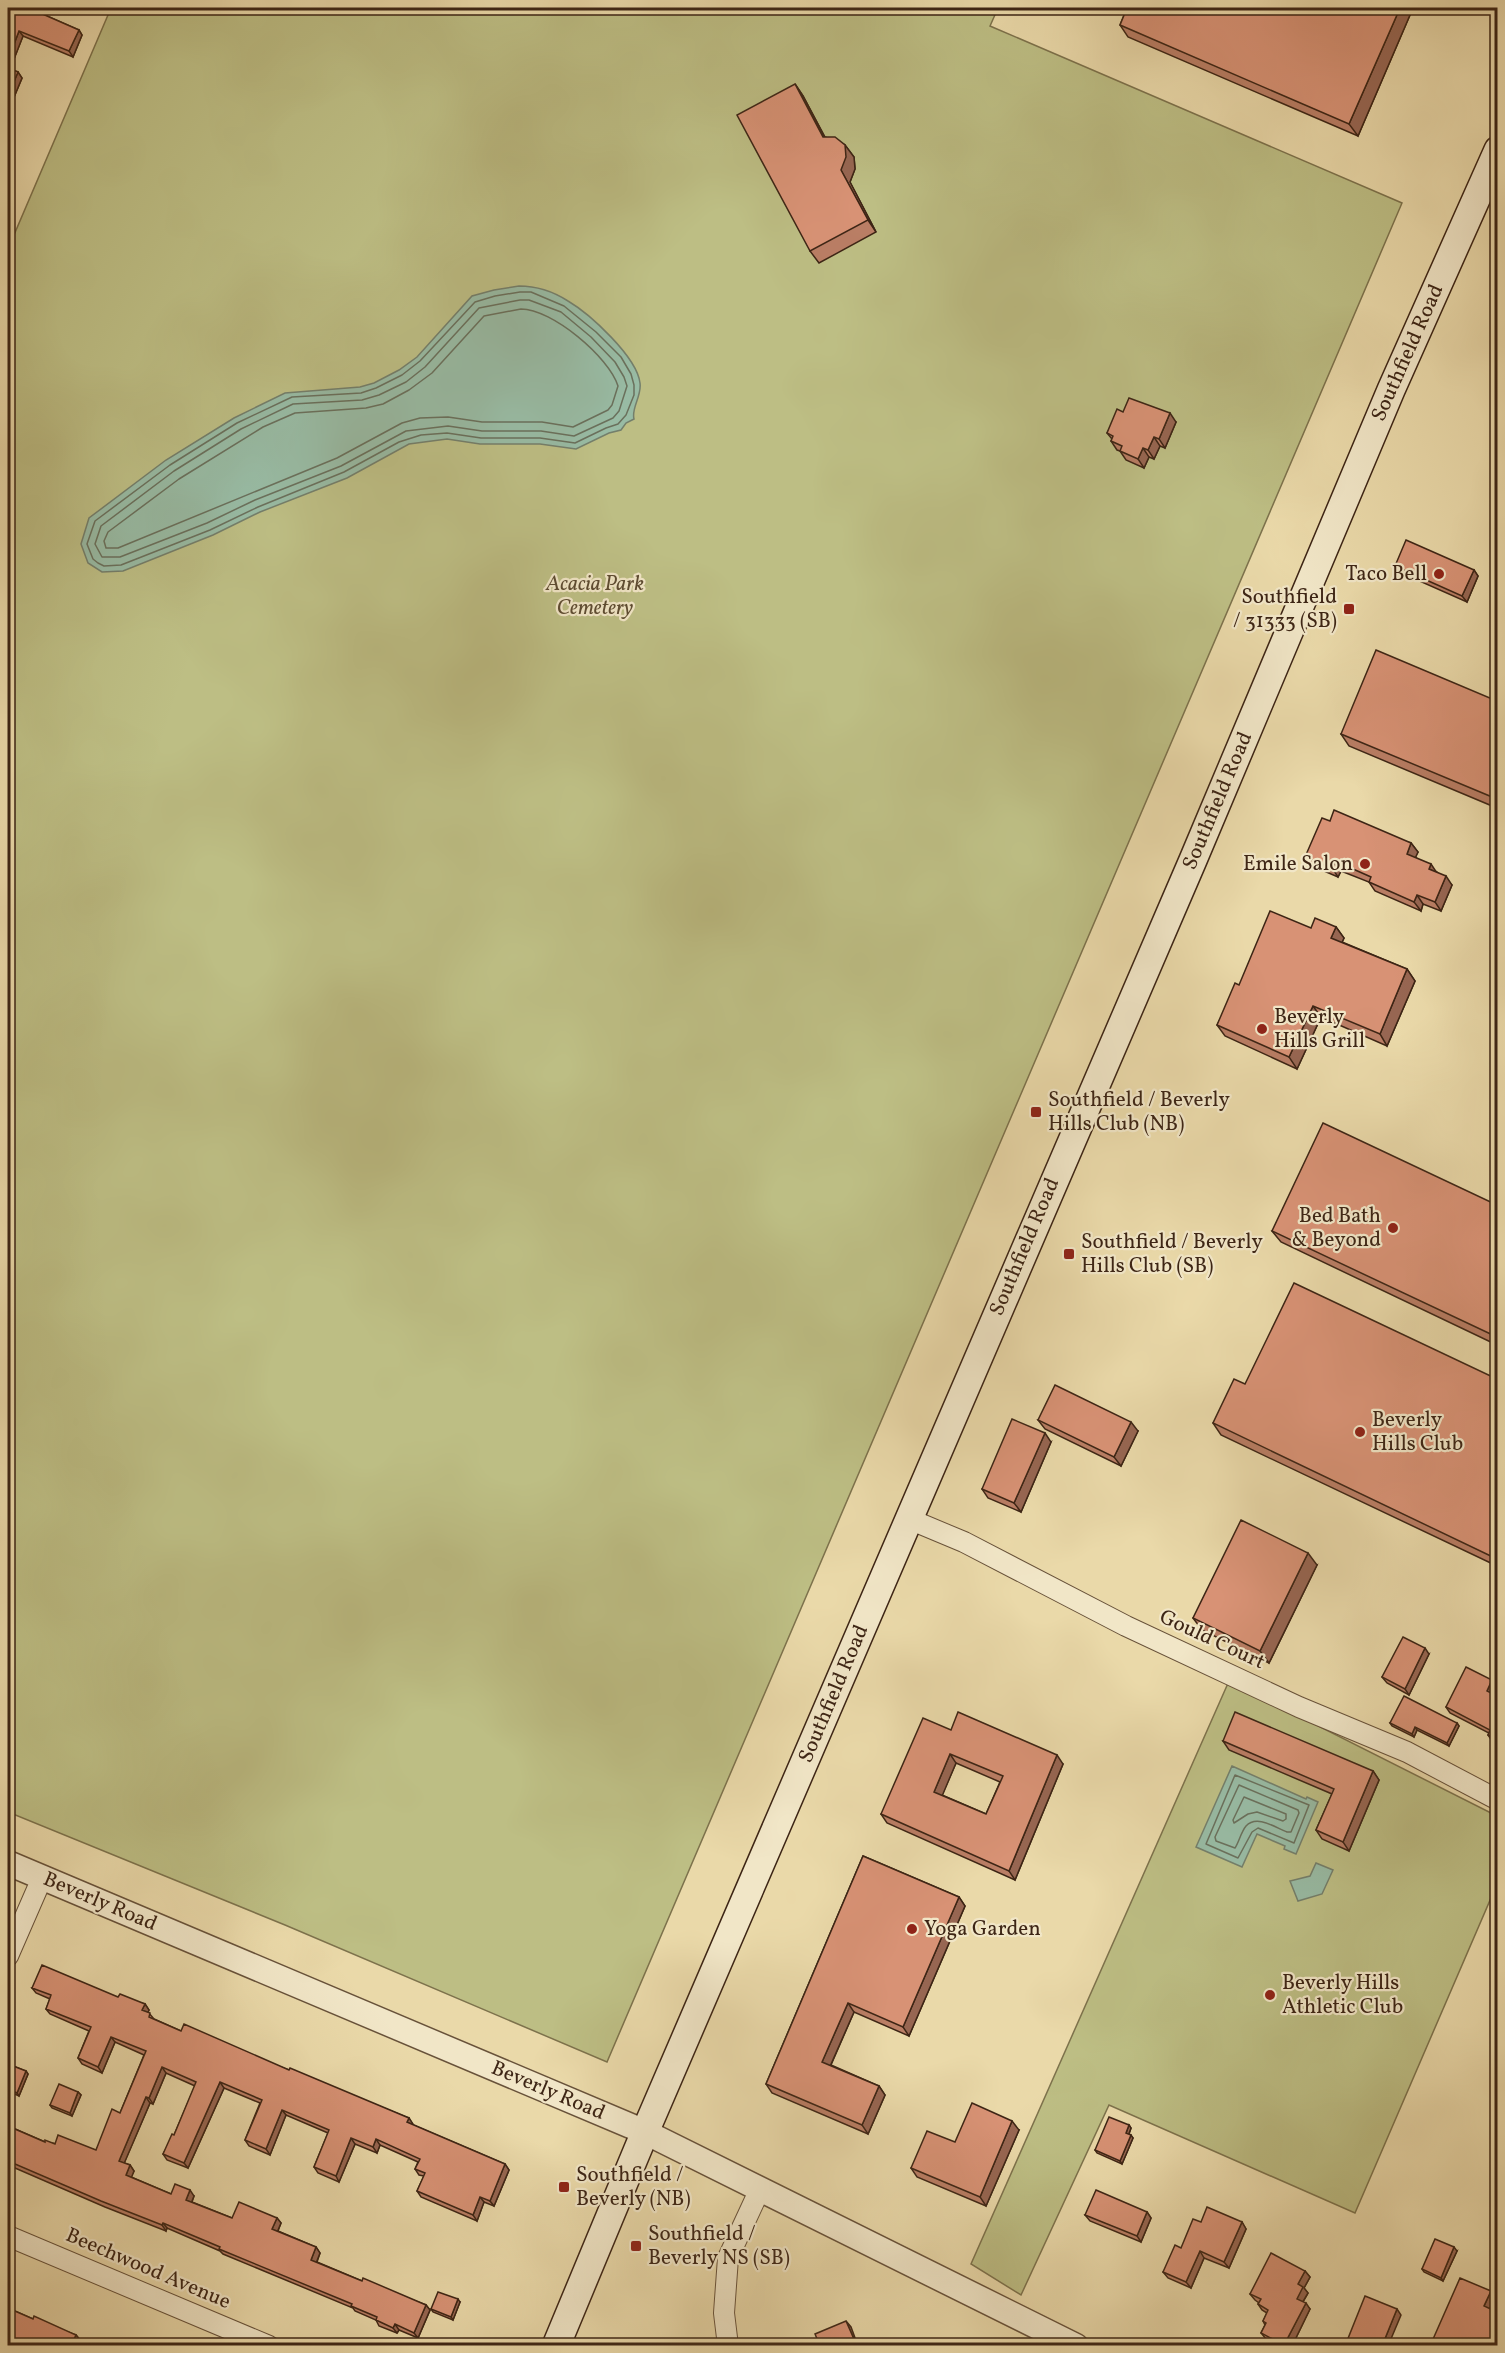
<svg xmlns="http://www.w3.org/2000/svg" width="1505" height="2353" viewBox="0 0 1505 2353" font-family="Vollkorn,serif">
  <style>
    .green { fill: #bdbe84; stroke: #7d724c; stroke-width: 1.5 }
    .water { fill: #98bba4; stroke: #747f6b; stroke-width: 1.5 }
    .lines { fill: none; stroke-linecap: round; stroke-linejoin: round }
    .shore { stroke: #6a705c; stroke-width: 1.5 }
    .minor-casing { stroke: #68523a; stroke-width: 22 }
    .tertiary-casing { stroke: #68523a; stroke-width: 27 }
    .secondary-casing { stroke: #3d2515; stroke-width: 30 }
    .minor { stroke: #f1e6c7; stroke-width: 20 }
    .tertiary { stroke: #f1e6c7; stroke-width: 24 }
    .secondary { stroke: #f1e6c7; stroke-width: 27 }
    .wall { fill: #ba7e65; stroke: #3d2515; stroke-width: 1.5; fill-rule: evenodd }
    .shaded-wall { fill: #976652; stroke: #3d2515; stroke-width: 1.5 }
    .building { fill: #d89275; stroke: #3d2515; stroke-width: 1.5; fill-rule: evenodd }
    .poi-dot { fill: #8f2418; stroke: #f1e6c7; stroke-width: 2 }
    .labels { text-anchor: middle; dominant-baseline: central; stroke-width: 4.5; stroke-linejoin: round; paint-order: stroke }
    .street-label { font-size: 21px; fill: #3d2515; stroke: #f1e6c7 }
    .poi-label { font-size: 21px; fill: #3d2515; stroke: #f1e6c7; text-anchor: start }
    .park-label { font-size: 21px; font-style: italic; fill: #5d4b31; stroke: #f1e6c7 }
  </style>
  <rect width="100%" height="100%" fill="#ead9a9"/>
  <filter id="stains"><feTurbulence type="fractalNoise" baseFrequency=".00333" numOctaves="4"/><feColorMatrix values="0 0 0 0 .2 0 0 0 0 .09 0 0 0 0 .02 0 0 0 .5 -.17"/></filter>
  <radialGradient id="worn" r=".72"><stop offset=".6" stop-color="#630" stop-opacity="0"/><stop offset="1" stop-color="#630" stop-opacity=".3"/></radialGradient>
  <g class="green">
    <path d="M111,8H998L990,26L1402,203L607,2062L285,1925L8,1812V249Z"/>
    <path d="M1229,1681L1497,1816V1884L1355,2213L1109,2105L1021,2295L971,2264Z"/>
  </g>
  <g class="water">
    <path d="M519,286C536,286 554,292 568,301C590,314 637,357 640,383C642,396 631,408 634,419L626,423L621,430L609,433L576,449L540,444H480L447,439L409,444L347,478L260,512L213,535L123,571L102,572L88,563L81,544L89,518L166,460L234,418L285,393L360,387L374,383L399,370L417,357L472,296L494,290Z"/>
    <path d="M1232,1766L1306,1799L1307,1797L1318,1802L1296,1854L1284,1849L1285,1846L1257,1834L1242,1867L1196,1847Z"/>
    <path d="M1316,1863L1333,1870L1322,1894L1298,1901L1290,1881L1310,1876Z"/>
  </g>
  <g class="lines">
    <g class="shore">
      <path d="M520,292H531L564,306L596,332L621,357L631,374L634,385V395L626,415L618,424L606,428L575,443L540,438H481L447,433L421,435L399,442L344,472L258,507L210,530L121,565L104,566L98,563L93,559L87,544L95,521L170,465L237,423L292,397L361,393L376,388L402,375L420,361L475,302L495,296Z"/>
      <path d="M520,300H529L561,312L591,337L615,362L624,377L627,386L619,411L613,418L574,436L541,431H482L448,426L406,431L341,466L255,500L207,523L120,557H102L95,544L101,526L174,471L241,429L293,404L362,400L379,395L406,382L425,367L479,308Z"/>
      <path d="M521,309C552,309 609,357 618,386L612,405L608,410L573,427L542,422H482L448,417L420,418L402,423L337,458L118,548H106L104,541L108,532L179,479L263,427L295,413L366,408L383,404L409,390L432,373L484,316Z"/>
      <path d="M1235,1775L1309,1805L1294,1843L1258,1828L1252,1832L1238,1858L1206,1844Z"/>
      <path d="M1239,1785L1298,1810L1299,1813L1291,1832H1287C1276,1828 1257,1814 1246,1826C1241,1832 1239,1842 1235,1848L1216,1841L1215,1837Z"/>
      <path d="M1244,1797L1286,1814V1819L1283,1821L1257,1812L1248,1814L1234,1823L1233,1820Z"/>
    </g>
    <defs>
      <g id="minor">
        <path d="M909,1519L964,1542L1126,1626L1299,1707L1407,1752L1498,1800"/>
        <path d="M8,1956L42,1878"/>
        <path d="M8,2236L269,2346"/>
        <path d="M728,2346L724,2313L728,2258L760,2189"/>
      </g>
      <path id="tertiary" d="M8,1863L645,2132L1076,2346"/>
      <path id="secondary" d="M556,2346L645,2132L1193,860L1391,390L1498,150"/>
    </defs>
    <use href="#minor" class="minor-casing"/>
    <use href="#tertiary" class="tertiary-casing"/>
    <use href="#secondary" class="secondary-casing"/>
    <use href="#minor" class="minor"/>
    <use href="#tertiary" class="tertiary"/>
    <use href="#secondary" class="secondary"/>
  </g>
  <g class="wall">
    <path d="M8,8H40L38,12L79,30L82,35L73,57L23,36L10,69L18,72L22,78L12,102L8,100Z"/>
    <path d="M1127,8H1413L1358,136L1128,37L1120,25Z"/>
    <path d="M795,84L803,96L825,137L845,145L854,157L855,169L850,182L876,232L819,263L810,251Z"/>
    <path d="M1123,412L1176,422L1165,448L1160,446L1154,459L1149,457L1144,468L1126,460L1120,451L1117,450L1111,441L1112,439L1107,433Z"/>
    <path d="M1395,566L1474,570L1478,576L1467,602L1399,572Z"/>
    <path d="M1497,701V808L1349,746L1341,734Z"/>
    <path d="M1330,821L1411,843L1418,852L1415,857L1437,872L1452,885L1441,911L1423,904L1421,911L1375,891L1369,882L1341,871L1338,877L1312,866L1305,857Z"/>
    <path d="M1336,927L1344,938L1342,942L1407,969L1415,981L1387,1046L1321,1017L1297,1069L1225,1036L1217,1025L1239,985L1311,928Z"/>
    <path d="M1497,1205V1345L1281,1242L1272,1231Z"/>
    <path d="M1497,1379V1566L1221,1435L1213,1423L1245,1384Z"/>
    <path d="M1038,1420L1138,1431L1121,1466L1045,1429Z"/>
    <path d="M1051,1442L1021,1512L988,1498L982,1489Z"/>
    <path d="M1317,1565L1269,1663L1202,1630L1193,1618Z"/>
    <path d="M1429,1654L1409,1695L1387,1683L1382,1677Z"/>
    <path d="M1497,1686L1493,1694L1497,1696V1743L1492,1741L1488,1735L1489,1733L1450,1713L1446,1707Z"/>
    <path d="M1390,1723H1457L1459,1726L1449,1746L1417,1730L1414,1737L1392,1726Z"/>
    <path d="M951,1730L1063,1764L1015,1880L887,1823L881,1814ZM956,1763L1000,1782L986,1814L942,1795Z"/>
    <path d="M1223,1741L1373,1771L1379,1780L1349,1851L1322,1839L1316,1830L1332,1794L1229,1750Z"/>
    <path d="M863,1856L959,1897L965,1906L909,2036L854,2012L831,2065L879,2086L885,2095L868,2134L772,2093L766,2084Z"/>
    <path d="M32,1988L118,1997L145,2004L149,2010L148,2012L154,2019L181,2031L289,2070L409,2118L413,2125L505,2164L509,2170L494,2206L484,2202L477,2221L421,2197L417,2191L424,2176L419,2175L415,2169L418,2162L380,2145L377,2153L355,2144L339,2182L318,2173L314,2167L328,2133L286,2115L270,2155L249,2146L245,2140L260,2103L224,2088L188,2168L167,2160L163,2154L174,2135L195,2086L166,2073L153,2104L150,2103L124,2163L130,2165L134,2171L131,2177L171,2194L194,2196L192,2202L232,2218H277L281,2223L278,2231L316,2247L320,2253L317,2262L362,2281L426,2305L430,2310L418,2338L399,2330L397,2333L379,2326L376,2320L355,2311L353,2308L223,2254L220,2251L167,2228L166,2231L105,2207L8,2165V2126L45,2142L96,2150L120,2113L144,2055L115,2042L102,2073L82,2064L78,2058L89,2031L50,2014L46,2009L50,1999L36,1993Z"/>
    <path d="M8,2064L26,2071L28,2074L19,2096L8,2091Z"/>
    <path d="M78,2092L81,2095L72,2116L52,2108L50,2105Z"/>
    <path d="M1129,2125L1131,2128L1129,2134L1133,2138L1122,2164L1097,2153L1095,2150Z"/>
    <path d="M1019,2130L986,2206L917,2177L911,2168L955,2142Z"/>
    <path d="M1147,2212L1151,2218L1141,2242L1090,2221L1085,2215Z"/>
    <path d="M1201,2222H1242L1246,2229L1229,2268L1204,2258L1191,2288L1168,2278L1163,2272L1181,2248Z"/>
    <path d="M1457,2251L1443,2281L1424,2272L1422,2269Z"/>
    <path d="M1305,2271L1310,2277L1304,2288L1308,2293L1303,2302L1310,2309L1292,2346H1277L1266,2339L1261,2333L1265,2325L1263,2321L1267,2313L1262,2310L1258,2304L1259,2303L1255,2300L1250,2294Z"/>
    <path d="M460,2302L453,2320L433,2312L431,2309Z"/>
    <path d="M8,2308L33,2319L76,2335L80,2340L78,2346H15L8,2342Z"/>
  </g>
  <g class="shaded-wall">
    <path d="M34,8H40L37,16L33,10Z"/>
    <path d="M1400,8H1413L1358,136L1349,124Z"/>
    <path d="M79,30L82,35L73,57L69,51Z"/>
    <path d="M19,31L23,36L9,72L8,70V60Z"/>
    <path d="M18,72L22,78L12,102L8,96Z"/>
    <path d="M795,84L803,96L831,149L823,137Z"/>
    <path d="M845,145L854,157L855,169L850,182L876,232L868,220L841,170Z"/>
    <path d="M1170,413L1176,422L1165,448L1159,439Z"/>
    <path d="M1154,437L1160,446L1154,459L1148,450Z"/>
    <path d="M1143,448L1149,457L1144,468L1138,459Z"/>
    <path d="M1474,570L1478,576L1467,602L1462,596Z"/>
    <path d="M1411,843L1418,852L1413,863L1407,854Z"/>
    <path d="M1335,861L1341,871L1338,877L1332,868Z"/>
    <path d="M1431,864L1437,873L1429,869Z"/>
    <path d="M1446,876L1452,885L1441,911L1435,902Z"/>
    <path d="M1417,895L1423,904L1421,911L1414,902Z"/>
    <path d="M1336,927L1344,938L1339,949L1331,938Z"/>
    <path d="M1407,969L1415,981L1387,1046L1380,1034Z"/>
    <path d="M1313,1006L1321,1017L1297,1069L1289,1057Z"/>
    <path d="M1131,1422L1138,1431L1121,1466L1114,1457Z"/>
    <path d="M1045,1433L1051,1442L1021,1512L1014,1503Z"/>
    <path d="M1308,1553L1317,1565L1269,1663L1260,1651Z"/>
    <path d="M1425,1648L1429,1654L1409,1695L1405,1689Z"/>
    <path d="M1492,1680L1497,1686L1491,1697L1487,1691Z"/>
    <path d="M1457,1723L1459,1726L1449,1746L1447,1743Z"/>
    <path d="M1415,1727L1417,1730L1414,1737L1412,1734Z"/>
    <path d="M950,1754L956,1763L940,1801L934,1792Z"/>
    <path d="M1057,1755L1063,1764L1015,1880L1009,1871Z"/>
    <path d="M1373,1771L1379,1780L1349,1851L1343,1842Z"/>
    <path d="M959,1897L965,1906L909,2036L903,2027Z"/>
    <path d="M848,2003L854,2012L828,2071L822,2062Z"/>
    <path d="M145,2004L149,2010L146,2016L142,2010Z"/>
    <path d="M111,2037L115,2042L102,2073L98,2067Z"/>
    <path d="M162,2067L166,2073L153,2104L149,2098Z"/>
    <path d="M26,2071L28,2074L19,2096L17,2093Z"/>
    <path d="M220,2082L224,2088L188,2168L184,2163Z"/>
    <path d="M879,2086L885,2095L868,2134L862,2125Z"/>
    <path d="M78,2092L81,2095L72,2116L70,2113Z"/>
    <path d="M146,2097L150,2103L123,2166L119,2161Z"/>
    <path d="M282,2110L286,2115L270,2155L266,2149Z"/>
    <path d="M409,2118L413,2124L411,2128L407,2122Z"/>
    <path d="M1012,2121L1019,2130L986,2206L980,2197Z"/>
    <path d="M1129,2125L1131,2128L1128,2136L1126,2133Z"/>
    <path d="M1131,2135L1133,2138L1122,2164L1120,2161Z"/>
    <path d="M351,2138L355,2144L339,2182L336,2176Z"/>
    <path d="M376,2139L380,2145L377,2153L373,2147Z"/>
    <path d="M505,2164L509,2170L494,2206L490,2201Z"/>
    <path d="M130,2165L134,2171L130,2181L126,2175Z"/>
    <path d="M190,2190L194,2196L190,2206L186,2200Z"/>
    <path d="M480,2197L484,2202L477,2221L473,2215Z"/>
    <path d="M1147,2212L1151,2218L1141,2242L1137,2236Z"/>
    <path d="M277,2218L281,2223L276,2235L272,2229Z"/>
    <path d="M1242,2222L1246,2229L1229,2268L1224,2262Z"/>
    <path d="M163,2223L167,2228L166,2231L162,2225Z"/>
    <path d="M316,2247L320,2253L315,2266L311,2260Z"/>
    <path d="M1454,2247L1457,2251L1443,2281L1441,2278Z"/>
    <path d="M1200,2251L1204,2258L1191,2288L1186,2282Z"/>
    <path d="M1305,2271L1310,2277L1304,2288L1308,2293L1301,2305L1297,2299L1298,2284Z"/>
    <path d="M1491,2291L1495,2297L1488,2312L1484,2306Z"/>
    <path d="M458,2299L460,2302L453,2320L451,2317Z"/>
    <path d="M1306,2303L1310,2309L1292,2346L1284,2345Z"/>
    <path d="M426,2305L430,2310L418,2338L414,2333Z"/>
    <path d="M1397,2309L1401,2315L1388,2346H1382Z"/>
    <path d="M846,2321L851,2327L858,2346H857Z"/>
    <path d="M395,2324L399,2330L397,2333L393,2328Z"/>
    <path d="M76,2335L80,2340L78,2346L72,2343Z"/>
  </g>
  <g class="building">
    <path d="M8,8H34L33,10L79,30L69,51L19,31L8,60Z"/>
    <path d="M1127,8H1400L1349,124L1120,25Z"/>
    <path d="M8,68L18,72L8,96Z"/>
    <path d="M795,84L823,137H835L845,145L846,157L841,170L868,220L810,251L737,115Z"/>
    <path d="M1129,398L1170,413L1159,439L1154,437L1148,450L1143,448L1138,459L1120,451L1122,446L1111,441L1113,436L1107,433L1117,409L1123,412Z"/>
    <path d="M1406,540L1474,570L1462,596L1395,566Z"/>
    <path d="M1376,650L1497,701V799L1341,734Z"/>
    <path d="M1334,810L1411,843L1407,854L1431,864L1429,869L1446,876L1435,902L1417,895L1414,902L1369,882L1371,877L1335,861L1332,868L1305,857L1322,818L1330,821Z"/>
    <path d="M1270,911L1311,928L1315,918L1336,927L1331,938L1407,969L1380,1034L1313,1006L1289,1057L1217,1025L1235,983L1239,985Z"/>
    <path d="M1323,1123L1497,1205V1337L1272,1231Z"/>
    <path d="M1294,1283L1497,1379V1559L1213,1423L1234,1379L1245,1384Z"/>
    <path d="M1055,1385L1131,1422L1114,1457L1038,1420Z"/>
    <path d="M1012,1419L1045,1433L1014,1503L982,1489Z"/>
    <path d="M1241,1520L1308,1553L1260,1651L1193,1618Z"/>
    <path d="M1403,1637L1425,1648L1405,1689L1382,1677Z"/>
    <path d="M1466,1667L1492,1680L1487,1691L1497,1696V1739L1488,1735L1490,1730L1446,1707Z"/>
    <path d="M1404,1696L1457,1723L1447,1743L1415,1727L1412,1734L1390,1723Z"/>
    <path d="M958,1712L1057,1755L1009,1871L881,1814L923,1718L951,1730ZM950,1754L1003,1776L986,1814L934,1792Z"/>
    <path d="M1235,1712L1373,1771L1343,1842L1316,1830L1334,1789L1223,1741Z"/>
    <path d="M863,1856L959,1897L903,2027L848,2003L822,2062L879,2086L862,2125L766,2084Z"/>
    <path d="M42,1965L118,1997L120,1994L145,2004L142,2010L150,2013L149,2017L181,2031L184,2024L289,2070L290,2068L409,2118L407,2122L505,2164L490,2201L480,2197L473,2215L417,2191L425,2173L415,2169L420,2159L376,2139L373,2147L351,2138L336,2176L314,2167L329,2130L282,2110L266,2149L245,2140L262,2100L220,2082L184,2163L163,2154L172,2134L174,2135L196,2082L162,2067L149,2098L146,2097L119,2161L130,2165L126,2175L171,2194L175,2184L190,2190L186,2200L232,2218L239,2202L277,2218L272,2229L316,2247L311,2260L362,2281L363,2278L426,2305L414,2333L395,2324L393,2328L376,2320L377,2317L351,2306L352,2304L219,2249L220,2247L163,2223L162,2225L101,2201L8,2161V2126L45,2142V2140L55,2144L58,2135L96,2150L112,2109L120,2113L146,2051L111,2037L98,2067L78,2058L91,2027L46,2009L51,1995L32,1988Z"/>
    <path d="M8,2064L26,2071L17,2093L8,2089Z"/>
    <path d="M59,2084L78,2092L70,2113L50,2105Z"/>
    <path d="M972,2103L1012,2121L980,2197L911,2168L927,2131L955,2142Z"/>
    <path d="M1109,2117L1129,2125L1126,2133L1131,2135L1120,2161L1095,2150Z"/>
    <path d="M1096,2190L1147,2212L1137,2236L1085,2215Z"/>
    <path d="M1207,2207L1242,2222L1224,2262L1200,2251L1186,2282L1163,2272L1175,2245L1181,2248L1193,2219L1201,2222Z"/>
    <path d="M1435,2239L1454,2247L1441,2278L1422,2269Z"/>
    <path d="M1271,2253L1305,2271L1298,2284L1303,2287L1297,2299L1306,2303L1284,2345L1261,2333L1266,2323L1263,2321L1268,2310L1258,2304L1261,2299L1250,2294Z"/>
    <path d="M1460,2278L1491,2291L1484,2306L1497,2312V2346H1470L1467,2344V2346H1430Z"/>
    <path d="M438,2292L458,2299L451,2317L431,2309Z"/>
    <path d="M1365,2296L1397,2309L1382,2346H1357L1347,2341Z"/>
    <path d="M8,2308L33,2319L34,2316L76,2335L72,2343L77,2346H24L8,2339Z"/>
    <path d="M846,2321L857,2346H820L815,2334Z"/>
  </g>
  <g class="poi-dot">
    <circle cx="1439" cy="574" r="6"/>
    <rect x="1343" y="603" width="12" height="12" rx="3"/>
    <circle cx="1365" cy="864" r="6"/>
    <circle cx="1262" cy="1029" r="6"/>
    <rect x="1030" y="1106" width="12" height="12" rx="3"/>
    <circle cx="1393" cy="1228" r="6"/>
    <rect x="1063" y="1248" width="12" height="12" rx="3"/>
    <circle cx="1360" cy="1432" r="6"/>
    <circle cx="912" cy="1929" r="6"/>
    <circle cx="1270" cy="1995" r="6"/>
    <rect x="558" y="2181" width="12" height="12" rx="3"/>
    <rect x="630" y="2240" width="12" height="12" rx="3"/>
  </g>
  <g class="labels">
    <g class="street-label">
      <text transform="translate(1408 353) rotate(-66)">Southfield Road</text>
      <text transform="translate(1218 801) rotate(-67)">Southfield Road</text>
      <text transform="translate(1025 1247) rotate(-67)">Southfield Road</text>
      <text transform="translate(1212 1640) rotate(25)">Gould Court</text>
      <text transform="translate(834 1694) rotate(-67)">Southfield Road</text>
      <text transform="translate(100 1902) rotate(23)">Beverly Road</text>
      <text transform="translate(548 2091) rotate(23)">Beverly Road</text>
      <text transform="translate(148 2269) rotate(23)">Beechwood Avenue</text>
    </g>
    <g class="poi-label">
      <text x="1427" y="574" text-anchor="end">Taco Bell</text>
      <text x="1337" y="597" text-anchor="end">Southfield<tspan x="1337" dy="24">/ 31333 (SB)</tspan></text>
      <text x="1353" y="864" text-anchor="end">Emile Salon</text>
      <text x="1274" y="1017">Beverly<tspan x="1274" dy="24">Hills Grill</tspan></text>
      <text x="1048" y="1100">Southfield / Beverly<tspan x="1048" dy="24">Hills Club (NB)</tspan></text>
      <text x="1381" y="1216" text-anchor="end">Bed Bath<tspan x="1381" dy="24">&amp; Beyond</tspan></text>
      <text x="1081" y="1242">Southfield / Beverly<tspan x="1081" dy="24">Hills Club (SB)</tspan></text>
      <text x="1372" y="1420">Beverly<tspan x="1372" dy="24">Hills Club</tspan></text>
      <text x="924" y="1929">Yoga Garden</text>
      <text x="1282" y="1983">Beverly Hills<tspan x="1282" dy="24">Athletic Club</tspan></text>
      <text x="576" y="2175">Southfield /<tspan x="576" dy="24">Beverly (NB)</tspan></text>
      <text x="648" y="2234">Southfield /<tspan x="648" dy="24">Beverly NS (SB)</tspan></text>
    </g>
    <g class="park-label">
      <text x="595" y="584">Acacia Park<tspan x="595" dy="24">Cemetery</tspan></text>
    </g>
  </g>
  <rect width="1505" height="2353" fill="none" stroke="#ead9a9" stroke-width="30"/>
  <rect x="9" y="9" width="1487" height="2335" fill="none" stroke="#3d2515" stroke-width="3"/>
  <rect x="15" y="15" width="1475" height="2323" fill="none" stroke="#3d2515" stroke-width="1.5"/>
  <rect width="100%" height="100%" filter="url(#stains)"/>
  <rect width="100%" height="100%" fill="url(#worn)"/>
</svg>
